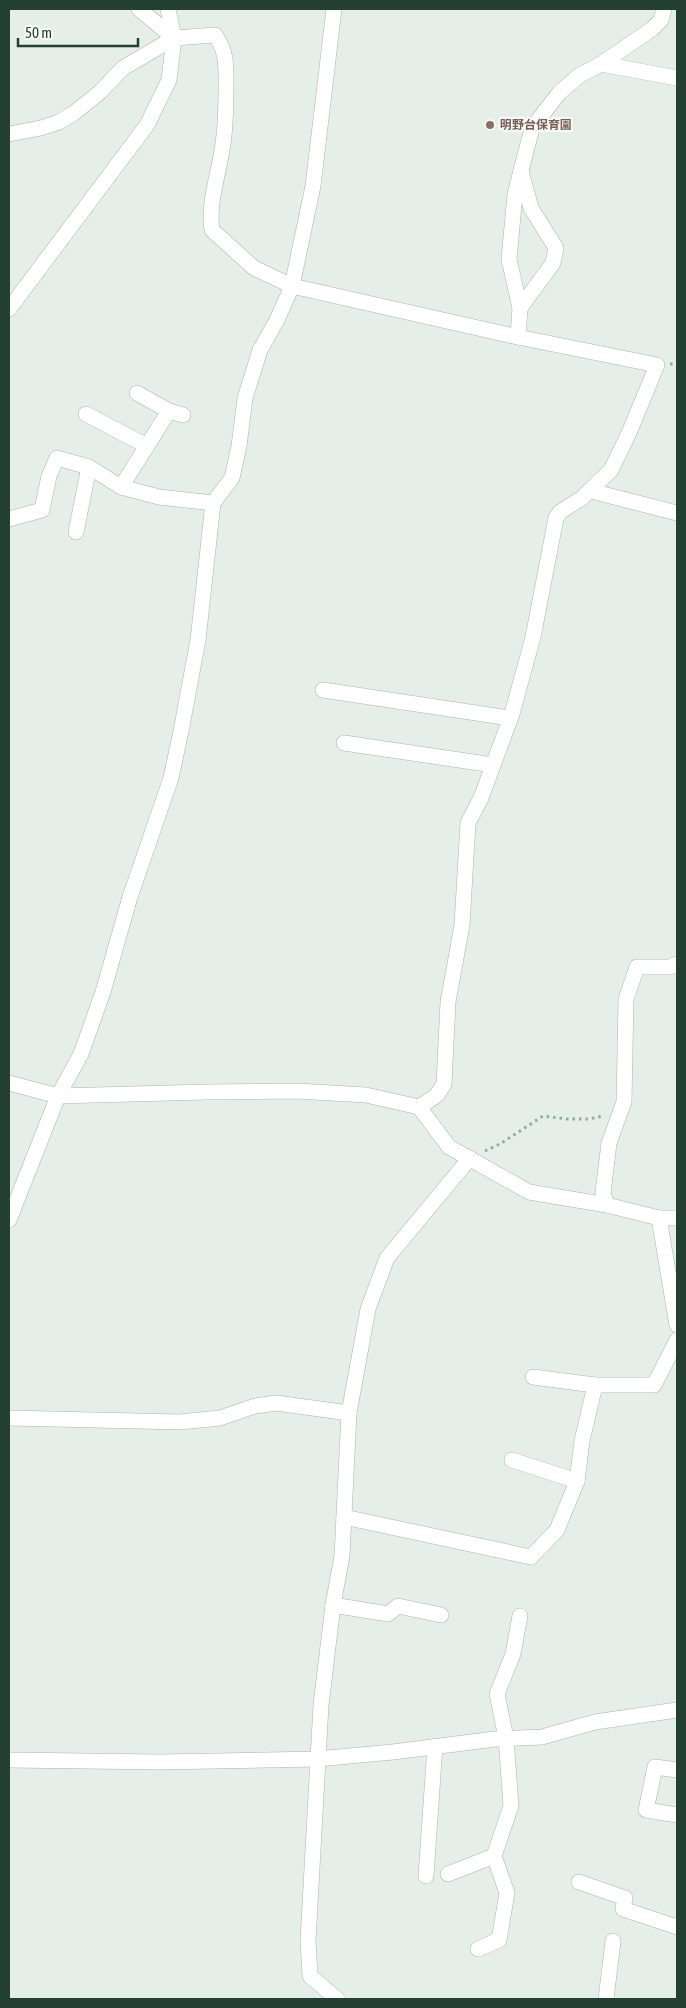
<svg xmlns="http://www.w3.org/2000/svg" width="686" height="2008" viewBox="0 0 686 2008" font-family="'Asap Condensed','Noto Sans JP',sans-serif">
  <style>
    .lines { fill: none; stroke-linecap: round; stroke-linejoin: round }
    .street-casing { stroke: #a7b6ae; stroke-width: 16 }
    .secondary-casing { stroke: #a3baae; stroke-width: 16 }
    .path { stroke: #86b19c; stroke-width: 3; stroke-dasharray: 2.5 4; stroke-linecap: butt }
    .street { stroke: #fff; stroke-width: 15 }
    .secondary { stroke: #fff; stroke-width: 15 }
    .education-dot { fill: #8d6e63; stroke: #f6faf7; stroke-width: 2 }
    .labels { text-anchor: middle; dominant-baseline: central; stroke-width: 4.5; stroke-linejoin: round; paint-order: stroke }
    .education-label { font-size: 12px; font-weight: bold; fill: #785e54; stroke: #f6faf7; text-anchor: start }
  </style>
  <rect width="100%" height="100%" fill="#e5eee8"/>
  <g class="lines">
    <defs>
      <g id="street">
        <path d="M139,9L174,38"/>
        <path d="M601,64L677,78"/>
        <path d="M9,134L41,128L59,122L74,113L100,92L123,68L174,38L215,35C227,52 226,65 226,85C226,107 226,129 222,150C218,177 208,203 212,230L254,268L292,286L518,337L657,365L629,433L611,470L582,498L560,512L556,518L533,637L512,714L481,798L468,823L462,925L448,1002L444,1084L437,1095L419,1107"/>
        <path d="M520,308L553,263L556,248L531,208L521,171"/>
        <path d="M518,337L520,308L509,259L515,194L532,128L559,93L580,75L601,64L652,29L661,20L664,9"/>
        <path d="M137,393L169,411"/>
        <path d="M86,414L147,446"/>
        <path d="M121,487L169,411L183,415"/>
        <path d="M591,491L677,513"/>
        <path d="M9,519L42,510L49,476L57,458L89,467L121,487L159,497L213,503"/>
        <path d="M76,532L89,467"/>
        <path d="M323,690L510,718"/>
        <path d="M344,743L493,765"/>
        <path d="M9,1083L58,1096L206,1092L297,1091L366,1095L419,1107L449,1147L529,1192L607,1205L659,1218H677"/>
        <path d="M607,1205L603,1193L609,1143L624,1102L626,999L637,967H670L677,964"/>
        <path d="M659,1218L677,1325"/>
        <path d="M9,1220L58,1096L81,1054L103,992L130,897L171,778L181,731L198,640L213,503L232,478L239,446L245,398L260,350L277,320L292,286L313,186L334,9"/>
        <path d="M533,1377L595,1385"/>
        <path d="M9,1418L180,1422L220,1418L255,1406L276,1403L349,1413"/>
        <path d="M512,1460L577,1481"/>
        <path d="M344,1517L531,1557L557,1530L577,1481L582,1441L595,1385H654L677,1340"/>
        <path d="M333,1605L388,1614L398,1606L441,1615"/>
        <path d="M9,1760L160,1762L317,1759L393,1752L495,1739L542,1737L595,1722L677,1710"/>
        <path d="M677,1770L655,1767L646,1810L677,1815"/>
        <path d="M448,1874L494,1856L511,1806L506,1738L497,1694L513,1654L520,1616"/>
        <path d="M426,1876L435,1746"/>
        <path d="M579,1882L625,1898L623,1909L677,1927"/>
        <path d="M478,1949L499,1940L507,1893L494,1856"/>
        <path d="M337,1999L310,1976L308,1941L321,1705L333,1605L342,1556L349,1413L368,1309L387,1258L470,1158"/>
        <path d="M606,1999L613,1941"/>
      </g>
      <path id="secondary" d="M9,309L147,125L169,80L174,38L168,9"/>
    </defs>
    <use href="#street" class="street-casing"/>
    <use href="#secondary" class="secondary-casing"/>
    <g class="path">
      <path d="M670,364H677"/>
      <path d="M485,1151L500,1144L543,1116L567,1119H589L603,1116"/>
    </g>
    <use href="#street" class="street"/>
    <use href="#secondary" class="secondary"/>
  </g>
  <circle class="education-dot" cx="490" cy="125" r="5"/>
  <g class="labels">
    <g class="education-label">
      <text x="500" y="125">明野台保育園</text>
    </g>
  </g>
  <rect width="686" height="2008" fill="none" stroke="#244033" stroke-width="20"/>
  <path d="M18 38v8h120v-8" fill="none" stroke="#244033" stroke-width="2.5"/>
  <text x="25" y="38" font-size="15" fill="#244033" stroke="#f6faf7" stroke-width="4" paint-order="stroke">50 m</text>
</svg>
